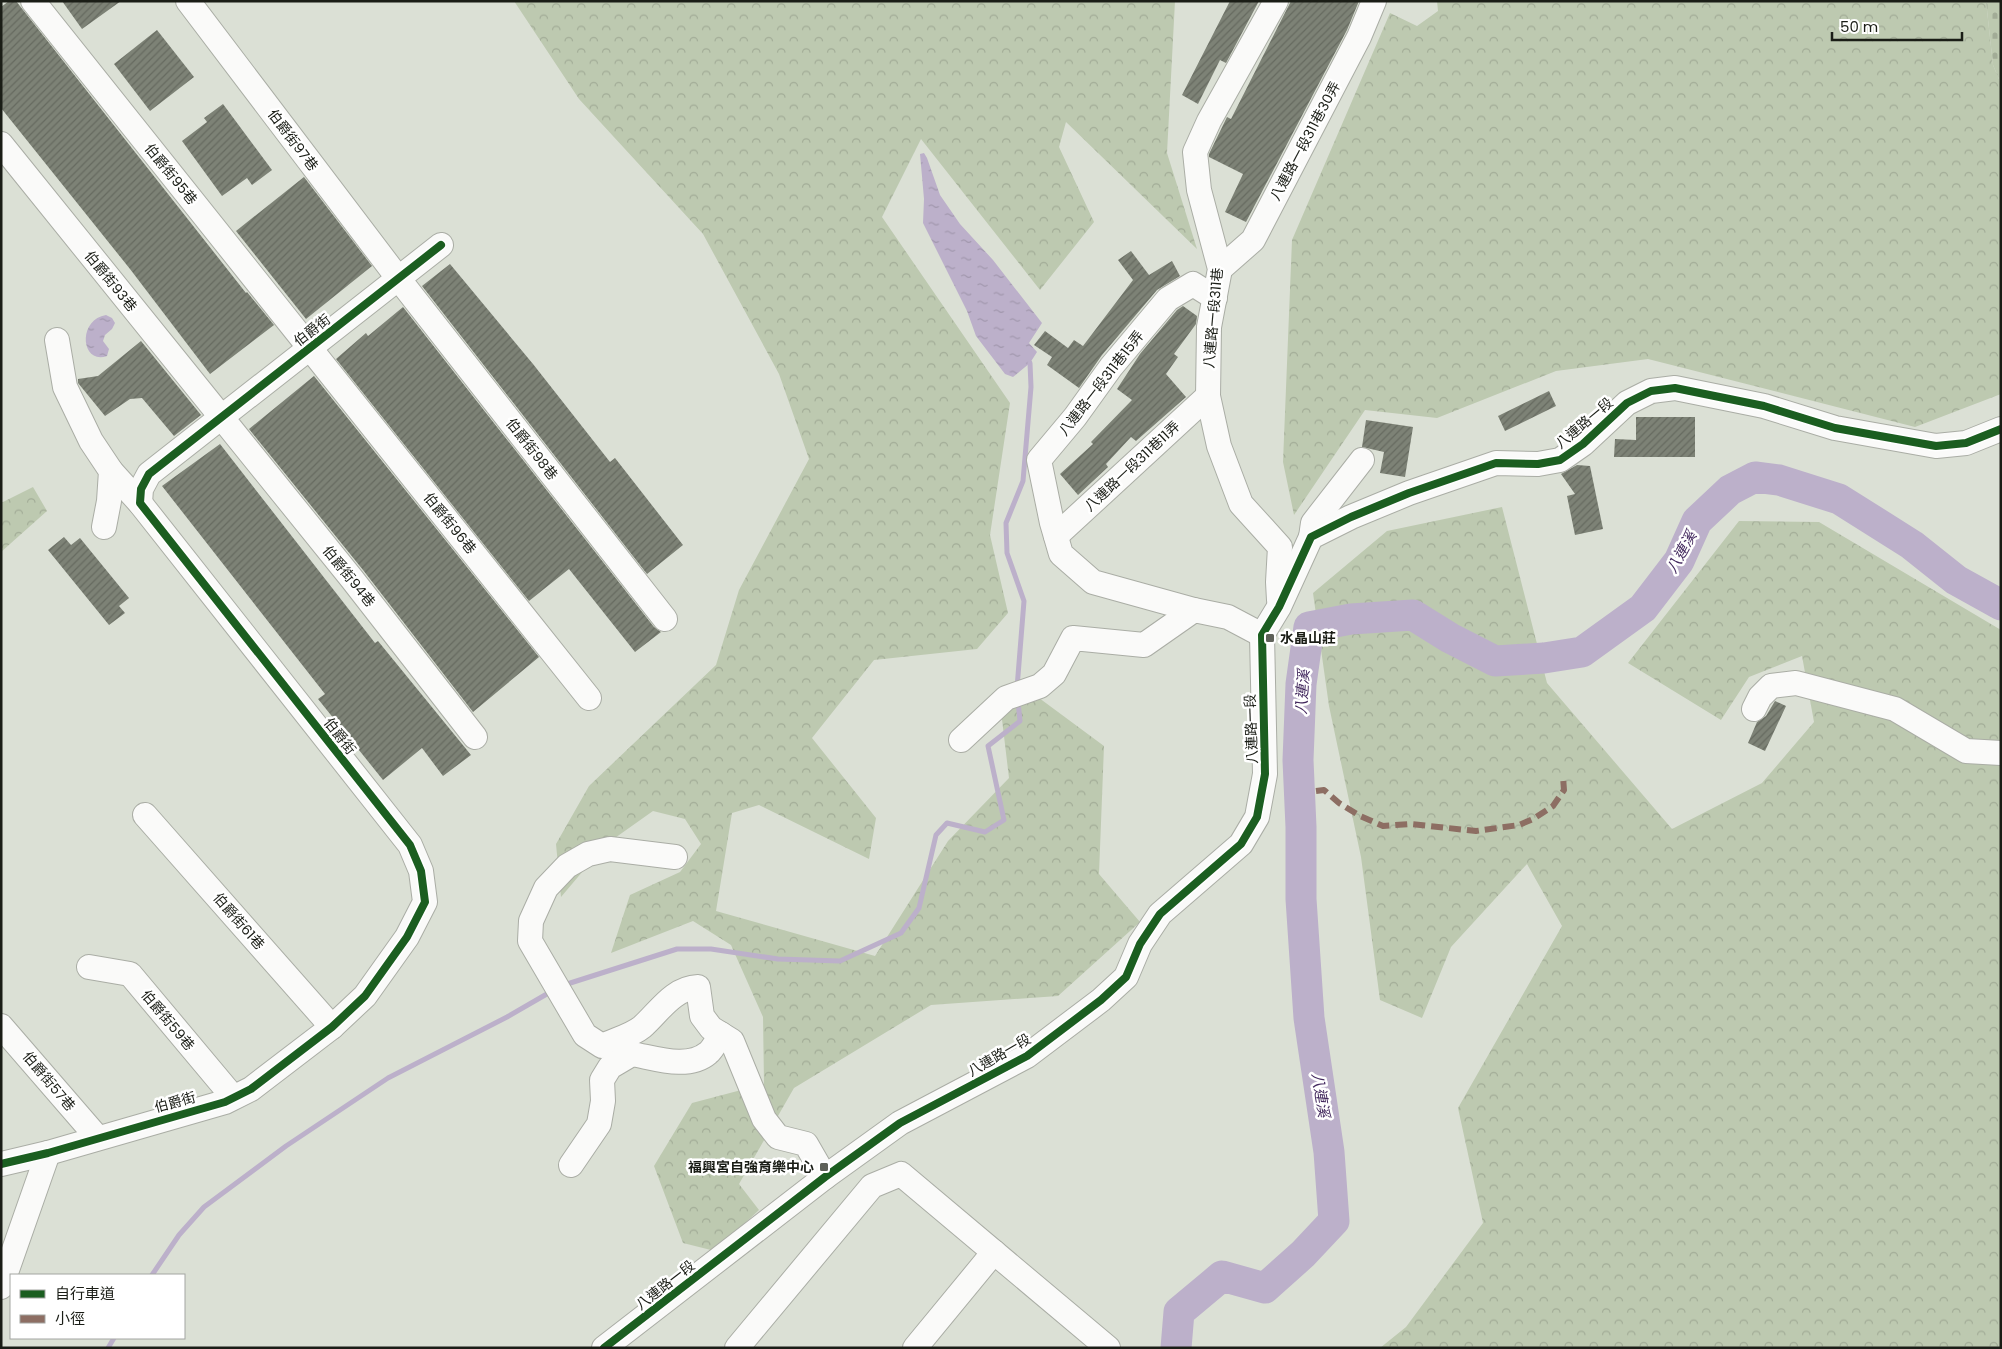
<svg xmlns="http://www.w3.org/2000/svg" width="2002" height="1349" viewBox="0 0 2002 1349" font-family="Poppins,'Noto Sans TC',sans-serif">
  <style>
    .forest { fill: url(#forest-crowns) }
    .cemetery { fill: url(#cemetery-stones) }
    .water { fill: url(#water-ripples) }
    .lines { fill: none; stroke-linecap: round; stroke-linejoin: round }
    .stream { stroke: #bcb0ca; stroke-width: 5 }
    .river { stroke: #bcb0ca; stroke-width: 31 }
    .building { fill: url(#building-hatch) }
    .minor-casing { stroke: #aaada5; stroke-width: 26 }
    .minor { stroke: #fafaf9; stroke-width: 24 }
    .quiet { stroke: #8d6e63; stroke-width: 6; stroke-dasharray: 12 6; stroke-linecap: butt }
    .cycleway-casing { stroke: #fff; stroke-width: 11 }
    .cycleway { stroke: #1b5e20; stroke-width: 8 }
    .poi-dot { fill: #5e6159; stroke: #fff; stroke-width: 2 }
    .labels { text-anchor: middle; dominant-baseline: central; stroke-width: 5; stroke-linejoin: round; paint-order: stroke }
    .street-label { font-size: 14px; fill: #1a1d16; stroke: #fff }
    .poi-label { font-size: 14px; font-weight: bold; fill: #1a1d16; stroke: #fff; text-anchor: start }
    .water-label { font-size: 15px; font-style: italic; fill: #43295e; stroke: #fff }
  </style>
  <defs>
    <pattern id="forest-crowns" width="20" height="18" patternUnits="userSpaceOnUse" patternTransform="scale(1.25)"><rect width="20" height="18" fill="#bdc9b0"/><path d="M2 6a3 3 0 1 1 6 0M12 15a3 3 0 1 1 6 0" fill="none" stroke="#a2ac97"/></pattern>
    <pattern id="cemetery-stones" width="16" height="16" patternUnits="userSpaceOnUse" patternTransform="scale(1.25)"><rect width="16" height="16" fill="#bdc9b0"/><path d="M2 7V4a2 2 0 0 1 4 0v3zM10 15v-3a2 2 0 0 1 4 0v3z" fill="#a2ac97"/></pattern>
    <pattern id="water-ripples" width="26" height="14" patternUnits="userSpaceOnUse" patternTransform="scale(1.25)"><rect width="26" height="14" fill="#bcb0ca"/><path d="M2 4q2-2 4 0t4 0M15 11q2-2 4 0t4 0" fill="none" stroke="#a197ad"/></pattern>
    <pattern id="building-hatch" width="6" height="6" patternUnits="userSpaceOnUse" patternTransform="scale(1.25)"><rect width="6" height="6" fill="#7d8276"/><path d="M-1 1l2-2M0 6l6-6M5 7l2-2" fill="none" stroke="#666a60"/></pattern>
  </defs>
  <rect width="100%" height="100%" fill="#dbe0d5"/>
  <g class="forest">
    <path d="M514,1H1175L1167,153L1197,249L1066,122L1059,147L1094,222L1040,290L921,139L882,217L1010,403L990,535L1008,613L977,649L874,660L812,738L876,818L869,859L759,805L732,813L716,911L875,956L948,841L1009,778L1001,711L1031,692L1104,746L1099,874L1140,922L1058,996L931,1005L794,1088L739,1184L759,1210L715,1251L683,1243L654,1166L692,1103L764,1084L763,1017L731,945L693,921L611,953L630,895L680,872L701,844L685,819L653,811L605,845L561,897L556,844L589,786L716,665L739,590L809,459L779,374L703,234L579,99Z"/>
    <path d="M1437,1H1986L1993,65L2001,84V394L1915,427L1648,359L1556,371L1437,418L1365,410L1294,515L1283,462L1292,240L1390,13L1417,26L1438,11Z"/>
    <path d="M33,487L47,511L1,552V503Z"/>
    <path d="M1502,507L1547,683L1672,829L1762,783L1814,722L1802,656L1749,677L1721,720L1628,663L1739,521L1819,522L2001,630V1348H1380L1406,1327L1483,1223L1458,1108L1562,926L1527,864L1451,947L1422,1018L1380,1000L1361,857L1329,706L1313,593L1387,531Z"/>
  </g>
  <path class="cemetery" d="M1986,1H2001V84L1993,65Z"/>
  <g class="water">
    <path d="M924,153L927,158L940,195L960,224L993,260L1042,323L1029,343L1037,352L1030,363L1013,377L1005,374L976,336L967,311L923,223L924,199L920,154Z"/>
    <path d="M106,315L112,318L115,323L112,329L105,335L103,341L109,349L107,356C81,365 77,320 106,315Z"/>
  </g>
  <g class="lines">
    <g class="stream">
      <path d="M1017,688L1024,601L1007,553L1006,523L1023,481L1031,387L1030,363"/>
      <path d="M564,985L677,949H711L778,959L840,961L901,933L919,908L936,835L947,823L985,832L1004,820L988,746L1020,721L1018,701"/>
      <path d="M152,1275L179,1235L204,1207L286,1146L388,1078L507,1017L552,991"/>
      <path d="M108,1348L114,1338"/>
    </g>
    <path class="river" d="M1176,1348L1179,1312L1222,1276L1265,1288L1303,1254L1334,1221L1329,1152L1309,1018L1301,899V827L1298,760L1301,684L1309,627L1351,619L1413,615L1450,638L1495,661L1544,658L1582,652L1643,608L1679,561L1697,521L1730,490L1755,477L1779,480L1839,499L1912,545L1956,580L2001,605"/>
  </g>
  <g class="building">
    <path d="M9,1H16L246,293L247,292L274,325L210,374L130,269L1,108V7Z"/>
    <path d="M62,1H121L82,29Z"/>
    <path d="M1230,1H1259L1226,63L1220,60L1198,104L1182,95Z"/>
    <path d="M1291,1H1359L1347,30L1246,222L1225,212L1243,174L1209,157V154L1227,117L1231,119Z"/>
    <path d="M157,30L194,77L150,111L114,64Z"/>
    <path d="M223,104L272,170L252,185L247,178L222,196L182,141L207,122L204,118Z"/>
    <path d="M304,177L372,266L306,319L236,231Z"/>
    <path d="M1131,251L1149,275L1172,261L1180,276L1157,290L1102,355L1079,388L1047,365L1052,357L1034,345L1045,331L1068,348L1074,340L1083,346L1133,280L1118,260Z"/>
    <path d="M450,264L533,364L610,462L615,458L683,545L647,574L422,286Z"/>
    <path d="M1183,306L1197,316L1196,324L1174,354L1178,357L1166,374L1186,397L1136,441L1131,437L1106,464L1108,467L1078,495L1060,474L1093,444L1091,442L1132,400L1117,389L1140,354L1177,310Z"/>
    <path d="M403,307L654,627L661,632L635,652L569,569L529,601L336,359L366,333L368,336Z"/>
    <path d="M141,341L201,415L174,436L142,398L130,399L105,416L78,383V379L98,376Z"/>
    <path d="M314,376L539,657L473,712L363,570L249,429Z"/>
    <path d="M1549,391L1556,406L1505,431L1498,416Z"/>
    <path d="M1636,417H1695V457H1614L1615,439L1636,440Z"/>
    <path d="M1366,420L1413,427L1405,477L1380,473L1384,452L1362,447Z"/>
    <path d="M220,444L375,643L378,641L471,755L443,776L422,748L383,780L318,699L325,694L162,486Z"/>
    <path d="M1577,465L1590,466L1603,529L1575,535L1567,496L1575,494L1561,474Z"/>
    <path d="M64,537L71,545L80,538L129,598L119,606L125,613L109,625L48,550Z"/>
    <path d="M1775,701L1786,706L1765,751L1748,743L1757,722L1766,716Z"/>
  </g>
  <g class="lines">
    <defs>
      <g id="minor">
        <path d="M33,1L589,698"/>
        <path d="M188,1L398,278L665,619"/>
        <path d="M1276,1L1209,121L1195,152L1199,190L1220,269L1209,327L1208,396L1219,446L1241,504L1280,547L1278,582L1279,600"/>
        <path d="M1,144L352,579L475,737"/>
        <path d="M1220,269L1253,240L1359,37L1374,1"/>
        <path d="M57,340L65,387L91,441L111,471L109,501L104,527"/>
        <path d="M140,503L141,489L149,474L441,245"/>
        <path d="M1056,536L1208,396"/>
        <path d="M1311,537L1313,523L1362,460"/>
        <path d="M1194,610L1093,582L1061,554L1052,523L1039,460L1075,417L1111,367L1168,299L1193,284L1215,298"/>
        <path d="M1754,709L1760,697L1771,686L1796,683L1895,709L1966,751L2001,753"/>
        <path d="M961,740L1006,698L1040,686L1054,674L1073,638L1144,645L1194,610L1228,617L1262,635"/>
        <path d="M145,815L332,1027"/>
        <path d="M675,857L610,849L588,854L567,866L546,888L531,921L530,941L585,1035L602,1046C614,1040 631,1036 642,1027C659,1012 673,988 698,987L702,1016L711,1028L732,1041L764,1119L778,1137L806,1144L825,1177"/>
        <path d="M89,967L130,974L233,1097"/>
        <path d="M1,1026L97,1137"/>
        <path d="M1,1164L48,1153L225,1102L251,1089L332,1027L365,996L407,937L425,902L421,871L410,845L140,503L111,471"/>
        <path d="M571,1165L599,1124L603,1101L602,1080L610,1067L632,1054C655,1058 688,1070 708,1053C713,1049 717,1040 721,1034"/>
        <path d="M1,1287L48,1153"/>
        <path d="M604,1348L825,1177L900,1123L1027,1056L1101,1000L1126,977L1140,944L1160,914L1241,844L1257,817L1265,774L1262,635L1279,607L1311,537L1351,517L1409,493L1496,463L1538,464L1560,460L1583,444L1627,403L1651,391L1675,388L1764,406L1835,428L1936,446L1966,443L2001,429"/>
        <path d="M737,1348L872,1186L901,1174L1108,1348"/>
        <path d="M915,1348L994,1252"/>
      </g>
    </defs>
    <use href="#minor" class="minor-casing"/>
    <use href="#minor" class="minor"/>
    <path class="quiet" d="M1316,791L1324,790L1339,803L1360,816L1383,826L1410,824L1476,831L1519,825L1533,819L1553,806L1564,790L1563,777"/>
    <defs>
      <g id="cycleway">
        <path d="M1,1164L48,1153L225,1102L251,1089L332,1027L365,996L407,937L425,902L421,871L410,845L140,503L141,489L149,474L441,245"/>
        <path d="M604,1348L825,1177L900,1123L1027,1056L1101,1000L1126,977L1140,944L1160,914L1241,844L1257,817L1265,774L1262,635L1279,607L1311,537L1351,517L1409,493L1496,463L1538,464L1560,460L1583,444L1627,403L1651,391L1675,388L1764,406L1835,428L1936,446L1966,443L2001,429"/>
      </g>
    </defs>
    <use href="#cycleway" class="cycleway-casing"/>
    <use href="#cycleway" class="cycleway"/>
  </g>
  <g class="poi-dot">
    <rect x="1265" y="633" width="10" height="10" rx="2.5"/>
    <rect x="819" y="1162" width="10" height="10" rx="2.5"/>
  </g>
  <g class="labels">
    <g class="street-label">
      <text transform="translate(293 140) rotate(53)">伯爵街97巷</text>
      <text transform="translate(1305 141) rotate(-62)">八連路一段311巷30弄</text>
      <text transform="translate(171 174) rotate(51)">伯爵街95巷</text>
      <text transform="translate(111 281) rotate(51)">伯爵街93巷</text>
      <text transform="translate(1213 318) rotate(-85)">八連路一段311巷</text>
      <text transform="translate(312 330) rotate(-38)">伯爵街</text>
      <text transform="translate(1101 383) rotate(-52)">八連路一段311巷15弄</text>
      <text transform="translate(1584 423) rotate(-40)">八連路一段</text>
      <text transform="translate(532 449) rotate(52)">伯爵街98巷</text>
      <text transform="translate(1132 466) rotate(-43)">八連路一段311巷11弄</text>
      <text transform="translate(450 523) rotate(51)">伯爵街96巷</text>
      <text transform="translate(349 576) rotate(51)">伯爵街94巷</text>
      <text transform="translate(1251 729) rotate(-92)">八連路一段</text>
      <text transform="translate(340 736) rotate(52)">伯爵街</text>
      <text transform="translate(239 921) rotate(49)">伯爵街61巷</text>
      <text transform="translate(168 1020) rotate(50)">伯爵街59巷</text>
      <text transform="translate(999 1055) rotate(-30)">八連路一段</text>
      <text transform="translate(49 1081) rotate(50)">伯爵街57巷</text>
      <text transform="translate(175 1102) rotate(-15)">伯爵街</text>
      <text transform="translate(665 1285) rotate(-38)">八連路一段</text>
    </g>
    <g class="poi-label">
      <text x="1280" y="638">水晶山莊</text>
      <text x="814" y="1167" text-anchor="end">福興宮自強育樂中心</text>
    </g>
    <g class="water-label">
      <text transform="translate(1681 552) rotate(-61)">八連溪</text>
      <text transform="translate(1302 692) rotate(-86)">八連溪</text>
      <text transform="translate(1321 1095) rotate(81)">八連溪</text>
    </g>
  </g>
  <rect width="2002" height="1349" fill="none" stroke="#1a1d16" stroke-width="5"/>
  <rect x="10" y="1274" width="175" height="65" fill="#ffffff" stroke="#a3a5a2"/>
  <rect x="20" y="1290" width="25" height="8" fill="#1b5e20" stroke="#a3a5a2"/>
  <text x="55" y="1299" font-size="15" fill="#1a1d16">自行車道</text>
  <rect x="20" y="1315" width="25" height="8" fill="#8d6e63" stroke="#a3a5a2"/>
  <text x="55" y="1324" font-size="15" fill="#1a1d16">小徑</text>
  <path d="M1832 32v8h130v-8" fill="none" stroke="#1a1d16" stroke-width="2.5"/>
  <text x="1840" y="32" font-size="15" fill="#1a1d16" stroke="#ffffff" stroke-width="4" paint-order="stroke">50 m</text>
</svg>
